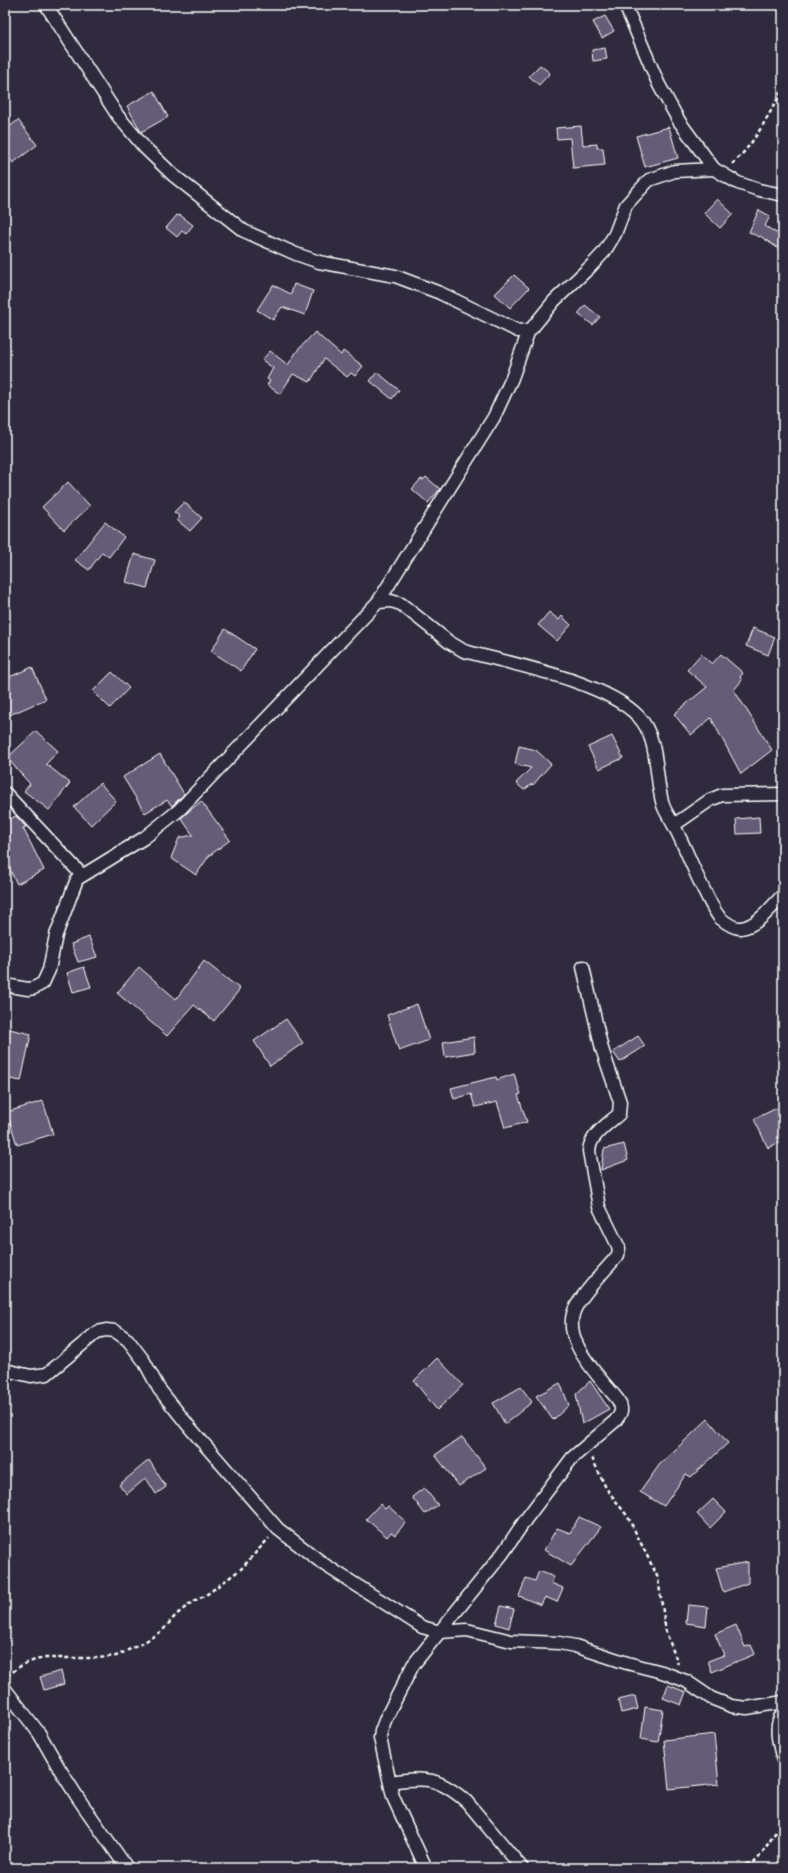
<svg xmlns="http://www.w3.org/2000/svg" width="788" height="1873" viewBox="0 0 788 1873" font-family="Mynerve,sans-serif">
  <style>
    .building { fill: #655b78; stroke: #fff }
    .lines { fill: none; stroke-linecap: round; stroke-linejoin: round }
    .minor-casing { stroke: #fff; stroke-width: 15 }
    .path { stroke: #fff; stroke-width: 2.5; stroke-dasharray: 4 3; stroke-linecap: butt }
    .minor { stroke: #2f2a3d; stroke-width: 12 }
  </style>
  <rect width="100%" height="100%" fill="#2f2a3d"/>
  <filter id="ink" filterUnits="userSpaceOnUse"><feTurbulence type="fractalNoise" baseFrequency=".025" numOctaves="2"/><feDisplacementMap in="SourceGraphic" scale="8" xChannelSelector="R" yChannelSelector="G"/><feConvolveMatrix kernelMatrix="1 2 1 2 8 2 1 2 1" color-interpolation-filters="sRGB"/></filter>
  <g filter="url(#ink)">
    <g class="building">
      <path d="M605,16L614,31L602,38L593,22Z"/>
      <path d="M605,48L607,59L593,61L592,50Z"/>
      <path d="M540,65L550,73L539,85L529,76Z"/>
      <path d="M154,91L168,117L141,132L127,106Z"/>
      <path d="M18,120L37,145L13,163L5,152V136L11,132L8,128Z"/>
      <path d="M581,126L583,145L597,144V148H603L605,165L573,168L570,138L557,139L556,128Z"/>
      <path d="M669,127L678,158L645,167L636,136Z"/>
      <path d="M717,199L733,214L720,228L704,213Z"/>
      <path d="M759,210L770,216L765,226L783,237V242L779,249L760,236L759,237L749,232Z"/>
      <path d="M177,215L179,216L180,215L193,225L186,234L182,231L177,237L166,228Z"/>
      <path d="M514,275L529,288L510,308L495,294Z"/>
      <path d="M294,284L313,291L305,315L282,307L273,320L257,310L273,285L291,294Z"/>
      <path d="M585,305L600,317L593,325L578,314Z"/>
      <path d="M315,332L341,355L343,351L363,366L355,376L351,373L347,377L324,359L310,382L293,374L280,394L267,385L270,381L267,379L273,368L262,360L270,351L288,365L297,351Z"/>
      <path d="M377,372L399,390L392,399L370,381Z"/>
      <path d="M426,477L440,489L428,503L412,489L421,479L423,480Z"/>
      <path d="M68,482L90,506L64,530L42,507Z"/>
      <path d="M184,502L202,518L190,531L177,520L180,517L174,512Z"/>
      <path d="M105,522L124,537L109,557L102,552L89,570L75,560Z"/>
      <path d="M134,554L155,560L147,588L126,582Z"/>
      <path d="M549,612L559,620L562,616L571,625L557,641L538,625Z"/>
      <path d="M753,628L775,637L768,655L746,646Z"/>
      <path d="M225,629L255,649L241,671L211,651Z"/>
      <path d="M701,654L712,664L721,654L743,673L740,677L742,680L734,690L772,750L741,774L711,718L691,735L674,714L707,687L687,670Z"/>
      <path d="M32,667L46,699L5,717V679Z"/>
      <path d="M112,672L129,688L110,708L93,691Z"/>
      <path d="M36,731L58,751L46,764L70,783L49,810L24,791L30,784L7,758Z"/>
      <path d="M612,736L623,758L599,769L588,747Z"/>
      <path d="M519,746L536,750L551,764L533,785L532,784L524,790L516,783L531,768L515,764Z"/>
      <path d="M160,754L184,794L172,806L167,800L145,813L123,777Z"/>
      <path d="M100,783L116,801L91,825L74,807Z"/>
      <path d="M201,801L230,840L209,856L196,875L171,858L179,838L193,835L181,818Z"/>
      <path d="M16,816L26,827L23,828L44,870L17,884L5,860V821Z"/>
      <path d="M759,817L760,833L737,834L736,819Z"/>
      <path d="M89,937L97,957L78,962L71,944Z"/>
      <path d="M204,961L240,989L214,1021L194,1005L167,1036L117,993L139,967L176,999Z"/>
      <path d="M84,967L91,987L73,992L67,973Z"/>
      <path d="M417,1004L429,1040L399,1051L387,1015Z"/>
      <path d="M286,1019L303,1043L270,1066L254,1041Z"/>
      <path d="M5,1028L31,1034L21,1081L5,1078Z"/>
      <path d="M638,1036L645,1046L620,1062L613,1052Z"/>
      <path d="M474,1037L475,1052L445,1057L443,1042Z"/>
      <path d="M514,1074L521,1094L518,1095L527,1122L505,1128L497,1102L475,1107L471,1094L454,1099L451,1088L496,1077L497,1080Z"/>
      <path d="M43,1101L53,1134L17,1145L7,1112Z"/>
      <path d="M779,1107L783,1116V1140L768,1148L754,1119Z"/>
      <path d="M624,1144L628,1160L601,1170L604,1149Z"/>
      <path d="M437,1358L463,1385L437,1410L414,1381Z"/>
      <path d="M590,1381L609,1409L582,1424L576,1394Z"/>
      <path d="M560,1383L569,1405L553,1420L536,1396Z"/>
      <path d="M521,1387L532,1402L505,1424L493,1403Z"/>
      <path d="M708,1419L728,1443L691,1477L686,1474L664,1506L640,1492L660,1464Z"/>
      <path d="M462,1437L486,1468L459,1486L435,1455Z"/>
      <path d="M149,1460L166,1487L156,1494L146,1478L127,1494L119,1485Z"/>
      <path d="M424,1488L438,1505L425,1514L412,1497Z"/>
      <path d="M713,1499L726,1512L710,1528L697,1514Z"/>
      <path d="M380,1504L385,1509L388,1506L406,1522L395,1535L391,1532L387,1537L366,1519Z"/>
      <path d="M579,1517L601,1527L571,1566L544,1550L557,1528L570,1533Z"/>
      <path d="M748,1562V1583L723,1592L716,1568Z"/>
      <path d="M539,1571L554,1577L551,1583L563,1588L557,1602L545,1597L541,1605L519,1596L526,1578L535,1581Z"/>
      <path d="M688,1605L708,1607L706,1626L686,1623Z"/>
      <path d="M501,1606L514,1609L509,1628L496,1624Z"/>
      <path d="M736,1625L745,1647L751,1645L755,1654L712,1672L708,1661L724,1655L715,1634Z"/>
      <path d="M61,1671L64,1684L44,1690L40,1677Z"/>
      <path d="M668,1685L686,1692L681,1705L663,1698Z"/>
      <path d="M635,1696L638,1709L621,1713L618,1700Z"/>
      <path d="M645,1707L663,1710L658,1742L641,1739Z"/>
      <path d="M714,1734L719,1784L669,1789L664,1740Z"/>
    </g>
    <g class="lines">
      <defs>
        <g id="minor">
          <path d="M46,5L118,116L144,147L173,175L244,231L296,254L319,262L395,276L440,293L518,331L529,330L532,328L554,301L591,266L604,252L615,234L626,205L649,180L675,171L714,169"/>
          <path d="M625,5L659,85L679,121L714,169L738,183L759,190L783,195"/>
          <path d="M378,602L494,417L512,378L529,330"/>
          <path d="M5,793L82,875"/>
          <path d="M674,825L710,800L722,795L783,794"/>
          <path d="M5,985L28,989L34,988L43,983L49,970L56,935L77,879L144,838L179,810L378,602L391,601L401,604L449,642L464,651C512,664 604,681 638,716C660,739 654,776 663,805C665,812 671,819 674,826C686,848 694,872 706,894C710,902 714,911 720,918C725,922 734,929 741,928C758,926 772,906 783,895"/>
          <path d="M5,1370L31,1376L47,1374L97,1332L106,1330L115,1331L128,1340L144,1361L159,1389L191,1429L278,1529L325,1565L422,1627L440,1632L467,1630L511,1641L559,1643L575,1646L627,1663L662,1672L686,1681L711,1698L731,1706L747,1708L783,1702"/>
          <path d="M5,1689L39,1733L59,1768L78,1798L127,1868"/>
          <path d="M783,1712C773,1726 779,1744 783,1760"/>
          <path d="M390,1782C427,1777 438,1777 467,1802L522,1868"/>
          <path d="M426,1868L393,1797L380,1738L381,1731L386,1718L413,1665L503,1553L526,1519L572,1458L615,1421C622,1413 623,1409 618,1400C599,1376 557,1337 577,1305C588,1287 605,1271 618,1255L619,1248L599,1207L589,1151C590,1135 608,1124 619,1114L620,1102L602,1049L583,967"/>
        </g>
      </defs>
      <use href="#minor" class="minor-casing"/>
      <g class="path">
        <path d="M732,164C755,144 768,115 783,89"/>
        <path d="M592,1458L606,1488L628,1517L658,1578L666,1632L678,1664"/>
        <path d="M7,1676L22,1665L35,1660L46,1658H99L116,1656L143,1643L163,1630L176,1615L192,1602L206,1595L241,1569L269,1538"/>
        <path d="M740,1868C745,1862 752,1865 758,1859L783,1821"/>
      </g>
      <use href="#minor" class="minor"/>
    </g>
  </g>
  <rect width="788" height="1873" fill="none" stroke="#2f2a3d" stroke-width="20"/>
  <rect x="10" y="10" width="768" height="1853" fill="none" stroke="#fff" stroke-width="1.5" filter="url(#ink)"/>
</svg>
